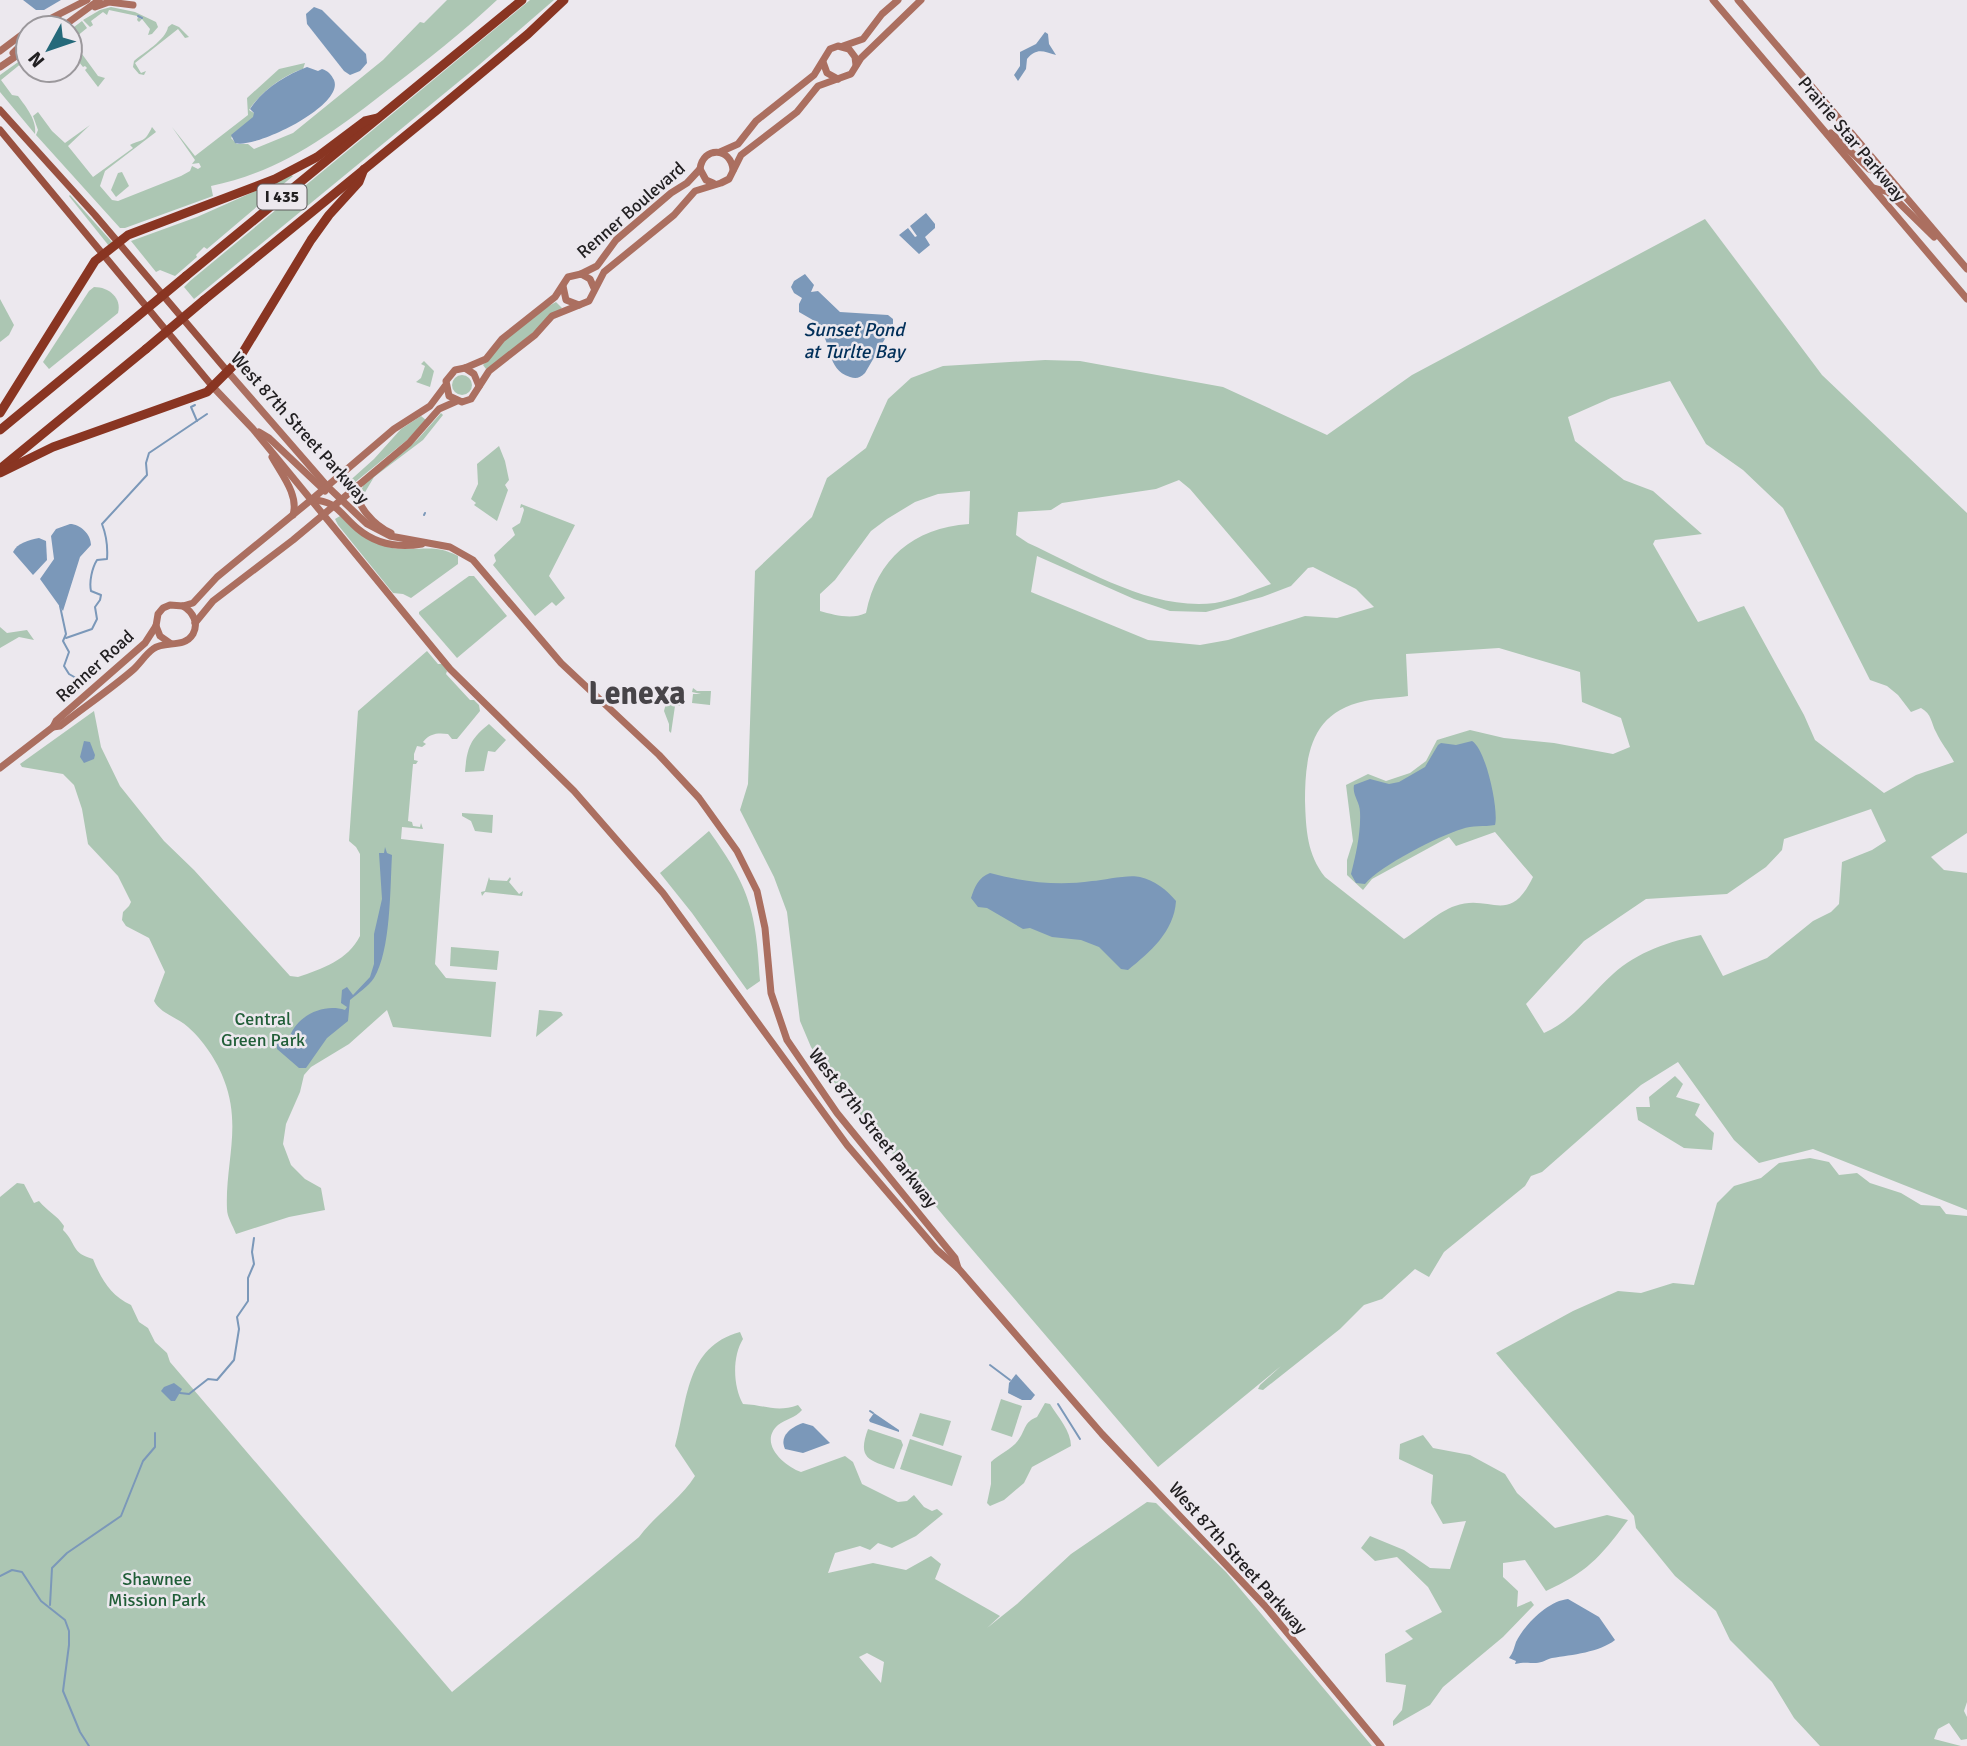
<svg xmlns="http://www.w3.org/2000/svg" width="1967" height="1746" viewBox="0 0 1967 1746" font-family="Signika,sans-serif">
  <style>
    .green { fill: #acc6b3; fill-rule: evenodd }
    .water { fill: #7b98b9 }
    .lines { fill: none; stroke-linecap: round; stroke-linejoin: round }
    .stream { stroke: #7b98b9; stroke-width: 2 }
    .secondary { stroke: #ab6f60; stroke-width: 7 }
    .primary { stroke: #995140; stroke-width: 7 }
    .highway { stroke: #893522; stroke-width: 9 }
    .highway-bridge { stroke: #893522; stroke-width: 9 }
    .labels { text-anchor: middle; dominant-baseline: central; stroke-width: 5; stroke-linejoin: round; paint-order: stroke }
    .shield { fill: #ece8ee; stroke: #5f5c5f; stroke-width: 2 }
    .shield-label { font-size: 16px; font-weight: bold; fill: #222022 }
    .street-label { font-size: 18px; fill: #222022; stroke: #ece8ee }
    .park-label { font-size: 18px; fill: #215e38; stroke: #ece8ee }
    .water-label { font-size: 19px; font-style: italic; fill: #02305a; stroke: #ece8ee }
    .town-label { font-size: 32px; font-weight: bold; fill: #474448; stroke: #ece8ee }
  </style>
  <rect width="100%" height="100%" fill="#ece8ee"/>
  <g class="green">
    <path d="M447,0H497C463,32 426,61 389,89C334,132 281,172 211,186L213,196L125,228H120L36,135L38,130L33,116L38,112L52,131L65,143L90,125L68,146L93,177L133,148L130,145C143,138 144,144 152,127L156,132L105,171L100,186L112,200L118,201L181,176L190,171L192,166L198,169L201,167L199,163L192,164L195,160L172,127L195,156L248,115L247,98L279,69L305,63L303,69C283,75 260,93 249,110L254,113V117L231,138L237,144H248L254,149L293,133L383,60L420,22L424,23Z"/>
    <path d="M530,0H554L479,65L194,299L184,287L190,281Z"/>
    <path d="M111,7L135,12L156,22L158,27L152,34L148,35L150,29L142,19L139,22L137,20L138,17L141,19L142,17L109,10L107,15L103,12L91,21L93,25L90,27L83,20L100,10Z"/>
    <path d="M82,21L87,28L76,37L78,40L74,43L98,76L105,78L98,87L85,70L87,68L85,66L83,67L70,51V30Z"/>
    <path d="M172,24L179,27L189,37L185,38L178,29L135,63L141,73L146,71L144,75L139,74L133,67L134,61C143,53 166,40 168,27Z"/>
    <path d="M28,55V58L1,80L12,95L18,96C26,107 37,120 35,134L0,92V75Z"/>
    <path d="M122,172L129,186L116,197L111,190L118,173Z"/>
    <path d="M291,175L293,176L207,249L204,247L196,255L197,257L175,276L160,270L156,272L131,241L197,217Z"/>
    <path d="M70,195L112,242L109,246L69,196Z"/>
    <path d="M1705,219L1822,375L1967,513V833L1931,857L1944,870L1967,873V1210L1813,1149L1759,1163L1734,1140L1678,1062L1641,1085L1542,1172L1531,1176L1525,1186L1444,1252L1429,1277L1415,1269L1382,1299L1364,1305L1340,1329L1263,1390L1258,1389L1260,1385L1281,1366L1158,1467L947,1220L829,1076L811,1047L800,1021L787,912L774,877L740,810L748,784L755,571L812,517L827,478L866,448L888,399L911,378L943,366L1045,360L1080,361L1223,387L1327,435L1412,375ZM1670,381L1706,444L1743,470L1783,508L1870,680L1887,686L1898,695L1911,712L1921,708C1932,714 1931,723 1936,732C1941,743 1949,752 1954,762L1916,775L1884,793L1815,740L1804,715L1744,606L1698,622L1653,544L1655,540L1702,534L1653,491L1624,480L1575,441L1568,417L1611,398ZM1179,480L1190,489L1271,584C1253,590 1234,600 1215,603C1151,611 1085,569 1028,543L1016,535L1018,512L1051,510L1062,503L1156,489ZM970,491L969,524C913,528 877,559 866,613C852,620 834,615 820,611V594L835,580L871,531L887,519L915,502L938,494ZM1037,556L1134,599L1170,611L1206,612L1262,597L1291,586L1308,568L1313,567L1356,589L1374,607L1337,618L1305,616L1228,640L1200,645L1148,640L1031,592ZM1499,648L1580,672L1582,702L1621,718L1630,747L1613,754L1554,743L1504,738L1470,730L1437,740L1426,761L1410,773L1386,781L1368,774L1346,785L1353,841L1347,860V875L1363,890L1372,879L1449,837L1456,846L1495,832L1533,877C1509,927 1490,893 1455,906C1439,911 1419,930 1404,939L1325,877C1307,854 1306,830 1305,801C1305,755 1311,712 1365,701C1379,698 1394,698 1408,696L1406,654ZM1871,809L1886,841L1872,850L1842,862L1839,904L1831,912L1813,921L1767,958L1723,976L1701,935C1670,941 1637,952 1613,974C1591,994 1572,1021 1544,1033L1526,1004L1584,941L1646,899L1727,894L1766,867L1782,850L1784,839Z"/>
    <path d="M94,287C109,287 122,298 118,313L49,369L43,362L89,291Z"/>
    <path d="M0,299L14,325L9,335L0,342Z"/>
    <path d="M556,302L562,308L500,360L486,369L483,365L505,340L538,312Z"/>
    <path d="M424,361L434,371L430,387L416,382L421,378L425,366L421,364Z"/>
    <circle cx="462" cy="385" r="10"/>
    <path d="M441,413L443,415L423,440L374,477L364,494L360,493L364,484L417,440Z"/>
    <path d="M421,416L426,420L407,440L354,483L349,487L345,485L374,459L401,429Z"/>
    <path d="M499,446L505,461L509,480L505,485L508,490L497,521L474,505L476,503L471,499L478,484L477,464Z"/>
    <path d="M521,504L575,525L549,576L565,598L556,606L552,602L535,616L493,565L496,561L494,555L496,553L515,535L512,528L520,523L524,510L523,507L520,508Z"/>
    <path d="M340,516C359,536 379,550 409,549C429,549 438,546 458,556V564L411,598L403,594L393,593L338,525L335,519Z"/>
    <path d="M469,576H474L507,616L457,658L419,614V612Z"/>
    <path d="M0,627L7,633L27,630L34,640L19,637L0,648Z"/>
    <path d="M427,651L438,664H442L447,671L446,674L470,700H474L479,705L480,711L457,739H452L448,734C438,733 430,733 423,742L426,744L422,747L417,746L414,754V760L418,761L416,764H413L408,821L412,822L413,826L420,827L421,823L423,829L402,827L401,839L444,844L435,964L446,978L496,982L491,1037L393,1027L387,1010L349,1044L311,1067L304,1075L300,1092L286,1124L283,1144L291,1165L305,1179L321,1188L325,1210L289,1217L236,1234C233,1226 227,1217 227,1209C225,1164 242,1126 224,1080C218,1062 202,1039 188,1027C177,1017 161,1014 154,1001L165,972L149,938L126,926L122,920L123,912L129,906L131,902L118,876L88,844L82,809L74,785L63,774L22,767L20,764L94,711L101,747L120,786L164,841L194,870L290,976L298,977C322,969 348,960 360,936V854L356,847L349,841L358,711Z"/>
    <path d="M693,688L697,691H711L710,705L692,703L693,694H701L692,692Z"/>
    <path d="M678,692L676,702H680V706H675L671,733L669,731V724L664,711L668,695Z"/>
    <path d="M489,724L506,740L495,752L488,751L484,771L465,772C467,748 470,739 489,724Z"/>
    <path d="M462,813L493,815L492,833L475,831L471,821L462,816Z"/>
    <path d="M709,831C750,888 756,911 760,981L747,990L692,913L660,873Z"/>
    <path d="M489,877L490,880L507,881L510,877L511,879L509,882L519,894L523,891L522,896L485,892L482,896L481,892L485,891Z"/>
    <path d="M451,947L499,951L497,970L450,966Z"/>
    <path d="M539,1010L561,1012L563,1015L536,1037Z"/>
    <path d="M1675,1076L1683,1084L1676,1097L1700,1104L1695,1115L1714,1133L1712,1150L1684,1148L1638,1120L1636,1107H1650L1649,1097Z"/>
    <path d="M1810,1158L1829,1162L1839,1175L1857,1173L1870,1183L1901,1193L1921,1205L1940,1206L1946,1214L1967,1216V1702L1964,1711L1967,1717V1739L1961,1740L1949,1723L1938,1729L1934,1739L1961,1746H1820L1794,1718L1772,1682L1730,1640L1716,1611L1675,1576L1636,1528L1634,1516L1496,1353L1573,1311L1618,1291L1641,1293L1673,1283L1694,1285L1717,1203L1734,1186L1761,1178L1779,1163Z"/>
    <path d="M17,1183L24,1184L34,1203L39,1201C47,1211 57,1215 64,1226L63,1230C77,1244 71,1253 93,1259C101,1279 111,1296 131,1305L139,1322L148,1328L155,1342L167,1353L170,1362L452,1692L639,1537C656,1514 680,1500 695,1476L675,1446C688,1401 685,1347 740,1332L743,1339C732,1357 733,1386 743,1404C766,1405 776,1413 798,1405L802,1410C795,1418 786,1419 778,1425C758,1443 784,1466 801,1472L845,1456L853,1462L862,1484L898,1502L907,1501L914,1495L924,1507L932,1511L937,1509L943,1514L916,1536L892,1548L878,1543L870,1550L860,1546L835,1553L828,1573L873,1563L906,1570L931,1556L941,1564L935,1579L1000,1616L987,1628L1017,1604L1071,1554L1147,1502L1156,1503L1226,1572L1372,1746H0V1197ZM867,1653L884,1662L881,1683L859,1657Z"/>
    <path d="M1001,1399L1022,1406L1012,1437L991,1430Z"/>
    <path d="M1045,1403L1050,1404C1058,1417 1071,1431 1071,1446L1032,1467L1024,1483L1004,1500L990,1506L987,1503L991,1484V1462C999,1454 1013,1449 1019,1439C1026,1429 1024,1422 1037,1417Z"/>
    <path d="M920,1413L951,1421L943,1446L912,1436Z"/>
    <path d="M868,1429L901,1440L903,1445L894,1469C869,1460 857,1459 868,1429Z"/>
    <path d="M1423,1435L1433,1448L1470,1455L1505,1474L1517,1493L1555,1528L1607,1515L1628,1520C1601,1556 1588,1572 1546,1591L1525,1560L1503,1563V1577L1518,1591L1517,1607L1531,1601L1534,1605L1503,1637L1443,1687L1430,1705L1393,1726V1721L1402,1710L1406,1685L1386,1682L1385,1654L1413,1639L1405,1631L1442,1612L1428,1587L1397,1557L1375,1561L1361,1548L1370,1536L1404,1550L1430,1568L1450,1569L1466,1521L1443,1524L1431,1503L1433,1475L1399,1459L1400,1444Z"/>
    <path d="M910,1439L962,1456L952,1486L900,1469Z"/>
  </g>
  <g class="water">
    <path d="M23,0H61L44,10H36Z"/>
    <path d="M314,7L322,10L366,54L367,63L360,71L350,75L344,71L307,24L306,14Z"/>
    <path d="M1045,32L1048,34L1049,44L1056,55C1044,52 1037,47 1027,59L1026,69L1018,81L1014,75L1020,66V52L1036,44Z"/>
    <path d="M307,67L318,71L322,69C328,71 331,74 334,80C345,106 253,150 235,143L231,135L253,117L254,113L250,109C263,89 286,75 307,67Z"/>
    <path d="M926,213L935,224V228L925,237L930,245L919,254L899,235L908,228L915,237L917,236L910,226Z"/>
    <path d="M805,274L814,285L811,292L818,291L840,312L888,315L893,319V325L865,373C860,378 856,379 850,377C825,369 834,343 817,327L818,323L799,312V304L802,298L794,293L791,287L794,281Z"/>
    <path d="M70,524C80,524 91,534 91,545L80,557L63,611L40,579L54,559L51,536L56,529Z"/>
    <path d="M39,538L46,541L47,560L33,575L13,552C17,543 29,540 39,538Z"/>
    <path d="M84,741L90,742L95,755L94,759L84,763L80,757Z"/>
    <path d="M1472,741C1486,749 1499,810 1495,825C1484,827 1472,825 1462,829C1438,836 1380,866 1365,884L1356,883L1351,874C1356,854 1361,833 1360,812C1360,802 1352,795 1354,785L1370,779L1389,784L1399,782L1425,767L1438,745L1441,743L1456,745Z"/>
    <path d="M385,847L387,853L392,855C390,889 391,950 374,978C368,987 358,993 350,1000L348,1021L327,1038L306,1068H299L277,1049V1041L283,1036H290C298,1015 324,1003 345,1010L347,1007L341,1003L342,990L347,987L353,995L370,977L374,964V934L382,899L379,853H384Z"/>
    <path d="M990,873C1023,882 1058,886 1092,881C1105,880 1129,874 1140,877C1154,880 1167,890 1176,901C1174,932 1150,952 1128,970L1121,969L1099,947L1081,940L1052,937L1030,928L1023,929L987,908L978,907L971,898C975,886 978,878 990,873Z"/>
    <path d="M1016,1374L1035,1395L1031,1400H1022L1008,1393L1009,1383Z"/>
    <path d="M174,1383L182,1389L175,1401H171L161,1391L164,1387Z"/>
    <path d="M874,1413L899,1430V1432L870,1422L869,1420Z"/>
    <path d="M803,1423L813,1426L830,1443L803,1453L785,1449C779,1436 791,1427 803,1423Z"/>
    <path d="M1568,1599L1599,1617L1615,1640C1600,1652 1572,1655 1552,1658C1547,1659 1542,1663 1536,1663C1528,1663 1523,1662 1515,1664L1516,1661L1509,1658C1513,1653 1514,1648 1516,1642C1525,1624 1548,1601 1568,1599Z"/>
  </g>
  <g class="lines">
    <g class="stream">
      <path d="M138,16L142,18"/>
      <path d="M195,405L191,407L197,421"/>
      <path d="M424,515L425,513"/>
      <path d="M60,606L66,634L63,641L69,652L64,666L69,674L76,678"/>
      <path d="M66,638L92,629L97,619L95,607L100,600L101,595L91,591C89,582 92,568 97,560L107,559C108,546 107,537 102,524L147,475L146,463L149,453L207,414"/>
      <path d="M990,1365L1010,1380"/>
      <path d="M180,1393L189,1394L208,1379L217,1380L234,1360L239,1329L237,1317L248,1301V1278L254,1264L252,1252L254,1238"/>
      <path d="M1058,1404L1080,1439"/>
      <path d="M870,1411L873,1413"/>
      <path d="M0,1576L12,1570L22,1572L41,1601L65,1620L69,1631V1645L63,1691L80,1732L89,1746"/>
      <path d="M50,1605L52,1568L67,1553L121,1516L143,1461L155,1447V1433"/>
    </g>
    <g class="secondary">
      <path d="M1713,0L1967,299"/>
      <path d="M1738,0L1967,269"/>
      <path d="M95,7L109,2L133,5"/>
      <path d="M32,28L87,0"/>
      <path d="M49,28L53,20L58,18"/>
      <path d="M61,28L99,0"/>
      <path d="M843,46L863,39L882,14L898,0"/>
      <path d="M0,51L28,30"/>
      <path d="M13,53L28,38"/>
      <path d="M823,62L827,73L838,79"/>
      <path d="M0,67L28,48"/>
      <path d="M1831,133L1869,169L1884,175"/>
      <path d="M720,152L738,144L756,121L814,75L830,49L838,46L849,49L855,57L856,65"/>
      <path d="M713,183L706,180L700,169C703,146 731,147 733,170"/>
      <path d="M1874,188L1888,192L1934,237"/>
      <path d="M581,274L597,266L616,240L671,193L687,183L700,169"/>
      <path d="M563,286L566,300L579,305"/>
      <path d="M594,288L590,279L581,274L568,277L555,297L502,339L486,359L465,368L455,370L446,381L449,396L462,402L471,399L489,371L535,335L552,316L589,301L604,272L674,215L695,191L721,183L729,179L741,155L797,112L818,86L851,74L861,58L921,0"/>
      <path d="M465,368L474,374L479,386"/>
      <path d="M228,372L328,487L367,524L390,536L450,547L473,560L561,663L659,755L699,798L737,851L757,891L765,928L771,993L787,1040L837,1113L955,1258L958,1268"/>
      <path d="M213,387L253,429L450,669L574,791L663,893L847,1145L937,1250L958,1268L1102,1434L1265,1606L1381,1746"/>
      <path d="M259,432L269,438L325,491"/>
      <path d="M272,457C282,475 299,495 293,515"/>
      <path d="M357,486C354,505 375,526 391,533"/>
      <path d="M312,500C336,500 341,515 358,529C376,544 399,548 422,544"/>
      <path d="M195,623L213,601L293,540L409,443L439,409L457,401"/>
      <path d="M156,626L160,636L170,643"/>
      <path d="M53,727L56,721L145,643L156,626L158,614L163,608L170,605L183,606L193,603L217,577L311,500L394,429L430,406L445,386"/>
      <path d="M0,768L53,727L60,726C84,707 111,689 134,669C141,662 146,654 153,649C165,640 184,649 193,634C199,623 193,612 183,606"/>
    </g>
    <g class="primary">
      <path d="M0,110L95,215L228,372"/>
      <path d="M0,130L213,387"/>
    </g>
    <g class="highway">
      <path d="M186,276L522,0"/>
      <path d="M204,300L437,110L528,34L564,0"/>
      <path d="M0,413L95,261L128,235L275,179L317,157L365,121L378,118"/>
      <path d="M0,430L126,326"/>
      <path d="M1,468L146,349"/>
      <path d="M0,473L53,447L207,392L237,362L311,240L329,215L359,182L364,169"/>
    </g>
    <g class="highway-bridge">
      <path d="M126,326L186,276"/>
      <path d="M146,349L204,300"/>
    </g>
  </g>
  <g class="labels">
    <rect class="shield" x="257.5" y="184.5" width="49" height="25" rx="5"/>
    <g class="shield-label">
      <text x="282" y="197">I 435</text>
    </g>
    <g class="street-label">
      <text transform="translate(1852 139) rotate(50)">Prairie Star Parkway</text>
      <text transform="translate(631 210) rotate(-41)">Renner Boulevard</text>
      <text transform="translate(300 428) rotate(48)">West 87th Street Parkway</text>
      <text transform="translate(95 666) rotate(-42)">Renner Road</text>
      <text transform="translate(873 1128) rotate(52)">West 87th Street Parkway</text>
      <text transform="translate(1238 1558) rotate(48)">West 87th Street Parkway</text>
    </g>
    <g class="park-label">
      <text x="263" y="1019">Central<tspan x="263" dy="21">Green Park</tspan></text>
      <text x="157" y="1579">Shawnee<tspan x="157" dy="21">Mission Park</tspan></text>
    </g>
    <g class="water-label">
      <text x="854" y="330">Sunset Pond<tspan x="854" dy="22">at Turlte Bay</tspan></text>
    </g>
    <g class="town-label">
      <text x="637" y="693">Lenexa</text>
    </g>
  </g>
  <g transform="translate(49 49) rotate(230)"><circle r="33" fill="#ece8ee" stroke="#9b989c" stroke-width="2"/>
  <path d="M0-5L12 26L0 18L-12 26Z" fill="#25697a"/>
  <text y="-10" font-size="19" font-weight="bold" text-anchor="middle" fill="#222022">N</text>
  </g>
</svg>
